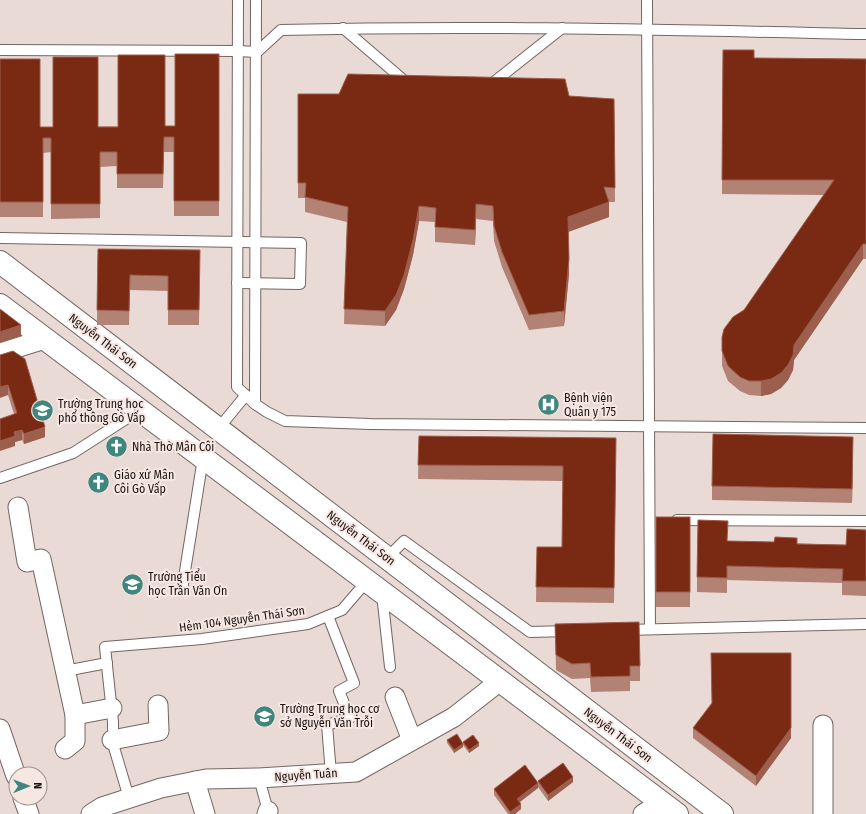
<svg xmlns="http://www.w3.org/2000/svg" width="866" height="814" viewBox="0 0 866 814" font-family="'Fira Sans Condensed',sans-serif">
  <style>
    .lines { fill: none; stroke-linecap: round; stroke-linejoin: round }
    .service-casing { stroke: #736663; stroke-width: 12 }
    .minor-casing { stroke: #736663; stroke-width: 21 }
    .primary-casing { stroke: #736663; stroke-width: 24 }
    .service { stroke: #fff; stroke-width: 10 }
    .minor { stroke: #fff; stroke-width: 19 }
    .primary { stroke: #fff; stroke-width: 22 }
    .wall { fill: #b28274 }
    .shaded-wall { fill: #9c5e4d }
    .building { fill: #7a2912; stroke: #9c5e4d }
    .labels { text-anchor: middle; dominant-baseline: central; stroke-width: 4; stroke-linejoin: round; paint-order: stroke }
    .street-label { font-size: 12px; fill: #181311; stroke: #f7e7e3 }
    .poi-label { font-size: 12px; fill: #181311; stroke: #f7e7e3; text-anchor: start }
  </style>
  <rect width="100%" height="100%" fill="#eadad6"/>
  <g class="lines">
    <defs>
      <g id="service">
        <path d="M238,0L237,387L255,404"/>
        <path d="M256,0L255,404L267,412L285,421L370,424L866,428"/>
        <path d="M647,0L650,629"/>
        <path d="M343,28L407,83"/>
        <path d="M0,50L238,51L257,52L281,30C476,25 671,30 866,34"/>
        <path d="M489,86L562,28"/>
        <path d="M0,238L301,243L300,284L237,283"/>
        <path d="M218,429L246,395"/>
        <path d="M0,478L73,453L140,410"/>
        <path d="M677,520L866,521"/>
        <path d="M387,558L404,541L530,632L569,631"/>
        <path d="M182,590L203,458"/>
        <path d="M382,594L390,667"/>
        <path d="M328,616L354,683L339,691L350,718L327,725L331,774"/>
        <path d="M627,630L866,624"/>
        <path d="M65,671L107,663"/>
        <path d="M259,778L268,811L271,813"/>
        <path d="M129,798L113,744V722L105,647L202,639L308,624L342,610L367,581"/>
      </g>
      <g id="minor">
        <path d="M0,353L45,339"/>
        <path d="M18,507L27,562L41,559L75,715V741L65,749"/>
        <path d="M395,697L412,740"/>
        <path d="M75,715L112,708"/>
        <path d="M823,725V814"/>
        <path d="M0,729L16,776"/>
        <path d="M112,740L159,731L158,705"/>
        <path d="M195,781L205,814"/>
        <path d="M23,798L29,814"/>
        <path d="M91,814L102,807L161,788L206,779L259,778L356,772L454,717L500,681"/>
        <path d="M267,814L268,811"/>
        <path d="M643,814L662,802"/>
      </g>
      <g id="primary">
        <path d="M0,262L722,814"/>
        <path d="M0,305L677,814"/>
      </g>
    </defs>
    <use href="#service" class="service-casing"/>
    <use href="#minor" class="minor-casing"/>
    <use href="#primary" class="primary-casing"/>
    <use href="#service" class="service"/>
    <use href="#minor" class="minor"/>
    <use href="#primary" class="primary"/>
  </g>
  <g class="wall">
    <path d="M723,50L754,58L866,59V259H863L794,360L793,370L788,380L781,388L771,394L761,396L749,395L740,391L728,381L722,366V337L744,310L824,195L722,194Z"/>
    <path d="M219,54V216H174V152H164L163,188H117V166L100,167V218L51,219V152L43,153V217H0V59L40,127L175,126Z"/>
    <path d="M298,94L569,96L614,99L615,202H609V217L568,232L569,274L564,326L529,330L502,267L494,241L493,221L476,219L475,245L435,242V222L419,221L413,255L404,289L396,310L385,326L344,324L347,222L305,212V198H298Z"/>
    <path d="M98,249L200,250L199,325H168V291L130,290L129,325H97Z"/>
    <path d="M0,355L45,437L24,444L22,440L15,442V446L14,414L8,395Z"/>
    <path d="M419,436L616,438L614,603L536,602L537,547H562L563,481L418,479Z"/>
    <path d="M853,452L852,503L712,500V486Z"/>
    <rect x="656" y="517" width="34" height="90"/>
    <path d="M866,530V596L842,595V583L727,580V593L697,592V577L728,541L846,545Z"/>
    <path d="M555,624L640,666V681H630V691L591,692L590,678L572,679L556,670Z"/>
    <path d="M693,728L791,738L756,786L693,738Z"/>
    <path d="M447,740L463,744V742L479,746L469,753L463,745V747L454,753L447,743Z"/>
    <path d="M538,781L573,782L548,801L538,787V788L520,802L521,809L515,814H508L494,795V789L538,783Z"/>
  </g>
  <g class="shaded-wall">
    <path d="M609,202V217L568,232V217Z"/>
    <path d="M476,204V219L475,245V230Z"/>
    <path d="M419,206V221L413,255L404,289L396,310L385,326V311Z"/>
    <path d="M863,244V259L794,360L793,370L788,380L781,388L771,394L761,396V381L794,345Z"/>
    <path d="M569,259V274L564,326V311Z"/>
    <path d="M21,325V336L0,343V332Z"/>
    <path d="M8,385V395L0,398V387Z"/>
    <path d="M45,427V437L24,444V434Z"/>
    <path d="M22,430V440L15,442V446L0,451V441L14,432Z"/>
    <path d="M853,437V452L852,503V489Z"/>
    <path d="M791,728V738L756,786V776Z"/>
    <path d="M479,743V746L469,753V750Z"/>
    <path d="M463,744V747L454,753V750Z"/>
    <path d="M573,777V782L548,801V795Z"/>
    <path d="M538,783V788L517,804V799Z"/>
    <path d="M521,804V809L515,814H510V812Z"/>
  </g>
  <g class="building">
    <path d="M723,50H754V58L866,59V244H863L794,345L793,355L788,365L781,373L771,379L761,381H749L740,377L728,366L722,351V337L724,329L733,317L744,310L834,180H722Z"/>
    <path d="M175,54H219V201H174V137H164L163,174H117V152H100V204H51V138H43V202H0V59H40V127H53V57H98V127H118V55H165V126H175Z"/>
    <path d="M348,74L565,79L569,96L614,99L615,188L604,187L609,202L568,217L569,259L564,311L529,315L502,252L494,226L493,206L476,204L475,230L435,227L436,208L419,206L413,240L404,275L396,295L385,311L344,309L348,207L305,197L306,183H298V94H339Z"/>
    <path d="M98,249L200,250L199,310H168V276L130,275L129,311L97,310Z"/>
    <path d="M0,309L21,325L0,332Z"/>
    <path d="M13,351L25,359L45,427L24,434L22,430L14,432L15,436L0,441V419L17,413L8,385L0,387V355Z"/>
    <path d="M713,434L853,437L852,489L712,486Z"/>
    <path d="M419,436L616,438L614,588L536,587L537,547H562L563,466L418,465Z"/>
    <rect x="656" y="517" width="34" height="75"/>
    <path d="M698,520L728,521L727,541L774,542L775,537L797,538V544L846,545L847,529L866,530V581H842L843,569L727,566V578L697,577Z"/>
    <path d="M639,622L640,666H630V676L591,677L590,663L572,664L556,655L555,624Z"/>
    <path d="M711,653H791V728L756,776L693,728L712,703Z"/>
    <path d="M457,734L463,744L454,750L447,740Z"/>
    <path d="M473,735L479,743L469,750L463,742Z"/>
    <path d="M563,763L573,777L548,795L538,781Z"/>
    <path d="M525,765L538,783L517,799L521,804L510,812L494,789Z"/>
  </g>
  <defs>
    <symbol id="hospital-disc" viewBox="-11 -11 22 22"><circle r="9.5" fill="#3f867e" stroke="#f7e7e3"/><path d="M-5-5h3v3.5h4V-5h3V5h-3V1.5h-4V5h-3Z" fill="#fff"/></symbol>
    <symbol id="school-disc" viewBox="-11 -11 22 22"><circle r="9.5" fill="#3f867e" stroke="#f7e7e3"/><path d="M0-5L7-2L0 1L-7-2ZM-4 1L0 2.5L4 1V4Q0 6-4 4Z" fill="#fff"/></symbol>
    <symbol id="church-disc" viewBox="-11 -11 22 22"><circle r="9.5" fill="#3f867e" stroke="#f7e7e3"/><path d="M-1.2-6h2.4v3.5h3.3v2.4h-3.3V6h-2.4V-.1h-3.3v-2.4h3.3Z" fill="#fff"/></symbol>
  </defs>
  <g fill-rule="evenodd">
    <use href="#hospital-disc" x="536" y="392" width="25" height="25"/>
    <use href="#school-disc" x="30" y="398" width="25" height="25"/>
    <use href="#church-disc" x="104" y="434" width="25" height="25"/>
    <use href="#church-disc" x="86" y="470" width="25" height="25"/>
    <use href="#school-disc" x="120" y="572" width="25" height="25"/>
    <use href="#school-disc" x="252" y="704" width="25" height="25"/>
  </g>
  <g class="labels">
    <g class="street-label">
      <text transform="translate(103 341) rotate(37)">Nguyễn Thái Sơn</text>
      <text transform="translate(361 538) rotate(37)">Nguyễn Thái Sơn</text>
      <text transform="translate(242 619) rotate(-8)">Hẻm 104 Nguyễn Thái Sơn</text>
      <text transform="translate(618 735) rotate(37)">Nguyễn Thái Sơn</text>
      <text transform="translate(306 775) rotate(-4)">Nguyễn Tuân</text>
    </g>
    <g class="poi-label">
      <text x="564" y="398">Bệnh viện<tspan x="564" dy="14">Quân y 175</tspan></text>
      <text x="58" y="404">Trường Trung học<tspan x="58" dy="14">phổ thông Gò Vấp</tspan></text>
      <text x="132" y="447">Nhà Thờ Mân Côi</text>
      <text x="114" y="475">Giáo xứ Mân<tspan x="114" dy="14">Côi Gò Vấp</tspan></text>
      <text x="148" y="577">Trường Tiểu<tspan x="148" dy="14">học Trần Văn Ơn</tspan></text>
      <text x="280" y="709">Trường Trung học cơ<tspan x="280" dy="14">sở Nguyễn Văn Trỗi</tspan></text>
    </g>
  </g>
  <g transform="translate(28 786) rotate(89)"><circle r="19" fill="#f7e7e3" stroke="#9e928f"/>
  <path d="M0-3L7 15L0 10L-7 15Z" fill="#3f867e"/>
  <text y="-6" font-size="11" font-weight="bold" text-anchor="middle" fill="#181311">N</text>
  </g>
</svg>
